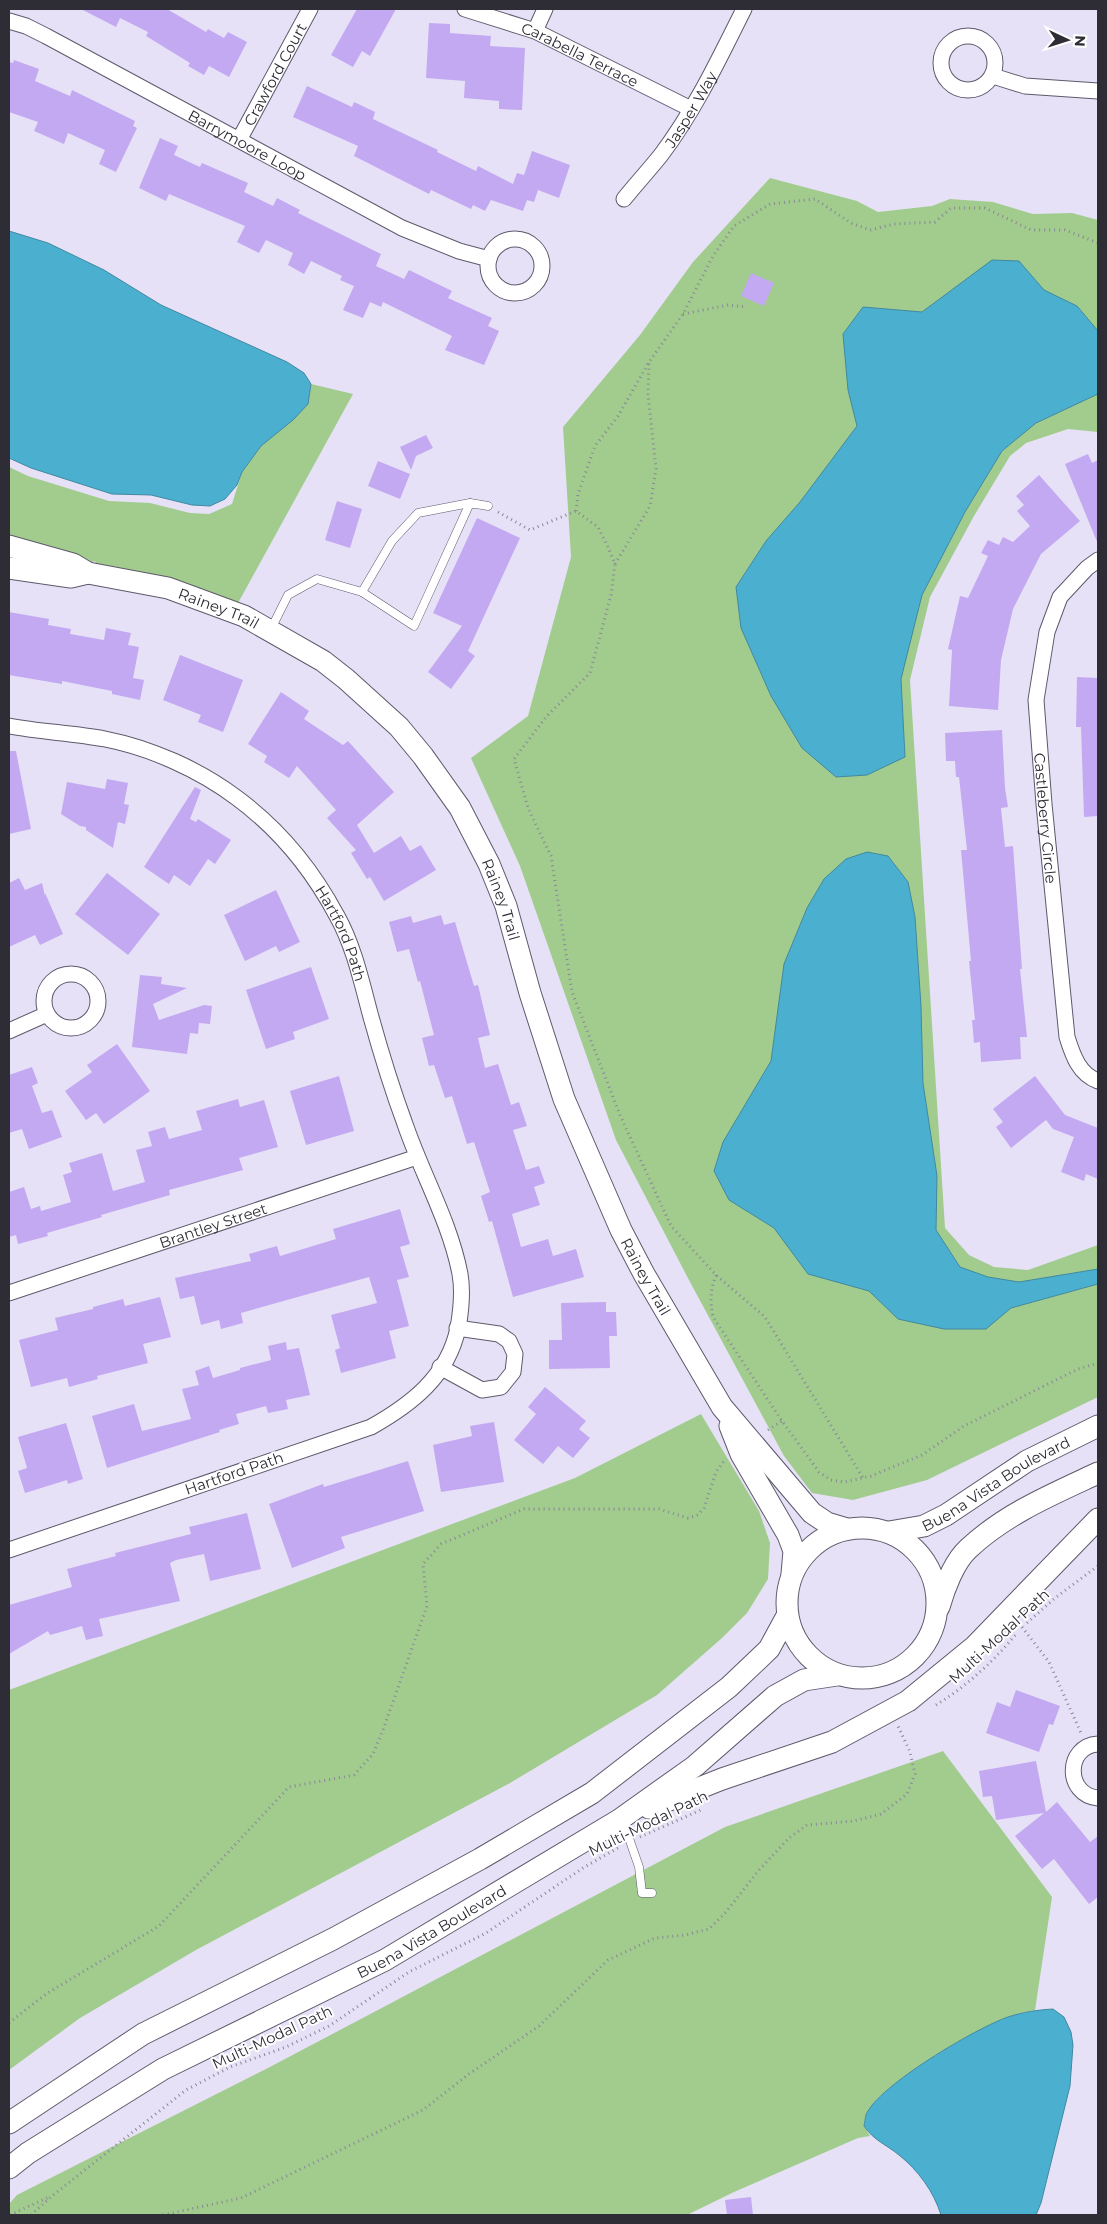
<svg xmlns="http://www.w3.org/2000/svg" width="1107" height="2224" viewBox="0 0 1107 2224" font-family="Montserrat,sans-serif">
  <style>
    .green { fill: #a1cc8e }
    .water { fill: #4bb0cf; stroke: #4288a0 }
    .building { fill: #c3a9f1 }
    .lines { fill: none; stroke-linecap: round; stroke-linejoin: round }
    .lane-casing { stroke: #5e596b; stroke-width: 9 }
    .street-casing { stroke: #5e596b; stroke-width: 17 }
    .secondary-casing { stroke: #5e596b; stroke-width: 23 }
    .path { stroke: #8b8796; stroke-width: 3; stroke-dasharray: 1 4; stroke-linecap: butt }
    .lane { stroke: #fff; stroke-width: 8 }
    .street { stroke: #fff; stroke-width: 15 }
    .secondary { stroke: #fff; stroke-width: 21 }
    .labels { text-anchor: middle; dominant-baseline: central; stroke-width: 4; stroke-linejoin: round; paint-order: stroke }
    .street-label { font-size: 15px; fill: #2e2c34; stroke: #fff }
  </style>
  <rect width="100%" height="100%" fill="#e7e1f7"/>
  <g class="green">
    <path d="M770,178L857,201L878,212L932,206L950,199L993,202L1033,214L1072,213L1098,220V432L1068,429L1026,443L1010,456L974,516L930,597L910,680L945,1228L969,1255L994,1267L1028,1270L1098,1245V1397L927,1480L853,1500L812,1493L784,1456L690,1282L616,1140L520,866L471,758L528,716L571,557L563,427L640,335L693,262Z"/>
    <path d="M311,384L353,394L238,603L170,579L96,565L95,561L90,563L9,535V467L28,476L109,501L150,503L190,513L209,514L232,504L242,472L261,446L308,404Z"/>
    <path d="M701,1414L759,1511L770,1543L768,1579L747,1613L722,1638L657,1695L510,1783L196,1950L80,2018L9,2070V1690L575,1478Z"/>
    <path d="M943,1751L1052,1897L1035,2010C1025,2012 1015,2014 1006,2018C975,2029 877,2086 866,2115C865,2118 865,2123 864,2126L870,2136L858,2138L734,2192L687,2215H9V2204L17,2195L266,2069L725,1827Z"/>
  </g>
  <g class="water">
    <path d="M9,231L48,243L104,270L161,305L287,362L304,373L311,384L308,404L293,420L261,446L242,472L237,485L225,499L210,506L192,505L151,495L112,494L31,468L9,458Z"/>
    <path d="M992,260L1019,261L1044,290L1077,306L1098,331V394L1036,423L1002,451L965,512L922,595L901,679L905,757L867,775L836,777L802,748L771,696L741,628L736,587L766,541L800,502L857,426L848,390L843,334L863,307L922,312Z"/>
    <path d="M867,852L888,856L908,882L915,917L921,1006L923,1083L937,1176L936,1230L960,1267L988,1277L1019,1282L1098,1269V1284L1011,1308L986,1329H944L898,1319L869,1291L808,1274L774,1228L729,1200L714,1171L723,1142L771,1061L784,964L807,908L824,879L846,859Z"/>
    <path d="M1053,2009L1064,2017L1071,2032L1073,2045L1070,2086L1041,2203L1036,2215H941C934,2192 918,2170 899,2155C887,2145 873,2140 864,2126C865,2123 865,2118 866,2115C877,2086 978,2027 1008,2017C1023,2012 1037,2010 1053,2009Z"/>
  </g>
  <g class="building">
    <path d="M81,9H167L206,32L208,29L224,38L228,32L247,42L229,77L209,66L204,75L188,66L190,63L146,36L148,32L120,18L116,27Z"/>
    <path d="M357,9H396L370,56L362,51L353,67L331,55Z"/>
    <path d="M429,23L450,24V33L491,36L490,46L525,48L522,110L499,109V101L464,98L465,81L426,78Z"/>
    <path d="M14,60L39,69L35,81L70,96L72,90L135,121L133,126L137,128L116,172L99,164L105,150L68,133L64,144L34,131L38,122L9,112V62L13,63Z"/>
    <path d="M307,86L352,107L354,102L375,112L373,119L438,150L437,152L476,171L478,166L513,184L517,173L524,175L532,151L570,165L559,198L538,190L534,202L527,200L523,211L491,200L485,211L473,205L471,209L431,190L429,194L354,156L358,146L293,117Z"/>
    <path d="M160,138L178,146L174,155L200,167L202,163L248,183L244,192L273,206L277,198L300,210L298,213L381,254L376,266L404,279L409,270L452,291L448,298L492,318L488,326L499,331L484,365L445,350L452,336L383,302L381,307L370,302L363,318L343,310L354,286L340,280L342,276L311,261L304,274L288,265L293,253L266,240L259,253L237,242L245,226L169,194L166,201L139,188Z"/>
    <path d="M751,273L774,283L764,306L741,296Z"/>
    <path d="M426,435L433,448L416,456L411,470L400,447Z"/>
    <path d="M1088,454L1092,463L1098,460V544L1065,464Z"/>
    <path d="M378,461L410,474L400,499L368,486Z"/>
    <path d="M1039,475L1080,521L1041,554L1013,609L1001,660L998,710L949,706L952,650L948,649L960,596L968,598L988,556L981,553L988,540L999,545L1003,537L1013,542L1030,526L1017,511L1024,505L1016,496Z"/>
    <path d="M337,501L362,509L350,548L325,540Z"/>
    <path d="M477,518L520,538L468,651L475,656L451,689L428,672L462,626L433,613Z"/>
    <path d="M9,612L49,619L48,625L71,629L70,634L104,640L106,628L131,633L128,645L139,647L133,678L144,680L140,700L112,694V691L62,681V684L9,675Z"/>
    <path d="M180,655L243,680L223,732L198,722L201,715L163,700Z"/>
    <path d="M1077,677L1098,678V816L1084,817L1081,727H1076Z"/>
    <path d="M281,692L309,711L304,719L343,745L348,741L394,792L357,825L374,853L401,836L410,851L421,845L436,870L384,901L370,877L367,879L351,853L356,850L327,818L336,810L297,766L289,778L264,762L267,756L248,744Z"/>
    <path d="M1002,730L1005,788L1008,807L1001,808L1005,847L1013,846L1022,969H1020L1027,1037H1020L1021,1059L981,1062L980,1042L974,1043L972,1020H975L969,961H971L961,850H967L959,777H956L955,761H946L945,733Z"/>
    <path d="M9,751H16L31,829L9,834Z"/>
    <path d="M107,779L128,783L124,804L129,805L125,824L118,822L113,848L86,830V827L80,826L61,814L67,782L105,789Z"/>
    <path d="M195,787L201,790L190,819L196,822L198,819L231,840L215,864L208,859L190,886L174,875L169,884L144,867Z"/>
    <path d="M107,873L160,914L128,955L75,914Z"/>
    <path d="M19,878L25,890L42,883L45,896V893L63,934L40,945L35,935L9,947V883Z"/>
    <path d="M276,890L300,942L279,952L276,946L245,961L224,915Z"/>
    <path d="M441,915L444,925L455,922L474,986L478,985L490,1035L478,1038L485,1068L498,1064L511,1105L519,1102L527,1126L513,1130L526,1170L539,1166L545,1183L534,1187L540,1205L512,1214L521,1247L548,1239L553,1256L576,1249L584,1277L513,1297L492,1221L489,1222L481,1196L490,1192L474,1142L467,1144L452,1096L445,1098L434,1065L429,1066L422,1038L434,1035L420,981L418,982L409,949L397,952L389,922L411,916L413,923Z"/>
    <path d="M311,967L329,1019L293,1032L295,1039L266,1049L246,990Z"/>
    <path d="M140,975L162,977L161,984L187,988L153,1004L159,1020L204,1005L212,1006L210,1024L199,1023L198,1034L190,1033L187,1054L132,1047Z"/>
    <path d="M117,1044L150,1091L104,1124L96,1113L86,1120L65,1091L92,1072L87,1065Z"/>
    <path d="M32,1067L38,1083L32,1086L42,1113L52,1110L62,1137L29,1149L22,1129L9,1133V1075Z"/>
    <path d="M339,1076L354,1131L306,1145L290,1091Z"/>
    <path d="M1035,1076L1065,1115L1098,1128V1179L1086,1174L1084,1181L1061,1172L1074,1137L1053,1129L1046,1120L1011,1148L996,1127L1003,1122L993,1109Z"/>
    <path d="M238,1099L240,1107L264,1100L278,1147L239,1158L243,1170L169,1190L170,1195L101,1215L102,1217L47,1233L48,1236L18,1244L16,1235L9,1237V1192L24,1187L31,1209L40,1206L41,1211L71,1202L63,1175L72,1172L69,1163L102,1153L113,1191L145,1182L136,1150L152,1146L148,1132L165,1127L169,1139L202,1130L196,1111Z"/>
    <path d="M400,1209L410,1244L400,1247L409,1277L397,1280L409,1326L389,1331L396,1358L341,1373L335,1350L340,1348L331,1315L377,1303L369,1277L241,1313L243,1323L221,1329L219,1320L201,1325L194,1296L180,1299L175,1278L251,1261L249,1254L277,1246L280,1256L336,1239L333,1229Z"/>
    <path d="M160,1297L171,1337L143,1344L148,1363L97,1376L98,1379L69,1387L67,1378L31,1387L19,1340L58,1330L55,1318L93,1309V1307L123,1299L125,1306Z"/>
    <path d="M606,1302V1312H616L617,1336H609L610,1368L549,1369V1340H562L561,1303Z"/>
    <path d="M286,1342L287,1350L299,1348L310,1395L286,1400L288,1409L268,1413L266,1406L236,1414L239,1424L219,1430L220,1432L107,1468L92,1416L134,1404L142,1431L191,1419L182,1389L199,1385L195,1371L209,1366L213,1378L240,1370V1368L271,1360L268,1346Z"/>
    <path d="M545,1387L586,1421L579,1429L590,1438L573,1458L558,1446L543,1464L514,1440L536,1414L528,1407Z"/>
    <path d="M494,1422L504,1482L441,1492L433,1445L472,1436L470,1426Z"/>
    <path d="M66,1423L83,1479L68,1484L67,1480L25,1493L18,1471L27,1468L18,1437Z"/>
    <path d="M408,1461L424,1511L341,1537L345,1548L292,1568L269,1504L323,1484L324,1487Z"/>
    <path d="M247,1513L261,1569L210,1581L204,1554L176,1560L170,1563L180,1601L99,1619L103,1636L86,1640L82,1626L50,1635L48,1631L9,1654V1605L72,1587L67,1569L116,1556L115,1553L191,1534L189,1527Z"/>
    <path d="M1016,1690L1060,1706L1053,1725L1049,1724L1039,1752L986,1733L997,1702L1010,1707Z"/>
    <path d="M1036,1761L1046,1812L1057,1802L1090,1842L1098,1836V1897L1089,1904L1054,1859L1042,1869L1015,1836L1044,1813L996,1820L992,1796L983,1797L979,1771Z"/>
    <path d="M751,2197L753,2215H727L725,2200Z"/>
  </g>
  <g class="lines">
    <defs>
      <g id="lane">
        <path d="M362,592L392,541L418,513L470,503"/>
        <path d="M271,629L288,595L317,579L362,592L414,626L470,503L488,506"/>
        <path d="M620,1822L630,1841L639,1867L642,1893H652"/>
      </g>
      <g id="street">
        <path id="s1" d="M465,9L535,31L691,109"/>
        <path id="s2" d="M9,21L26,26L46,36L402,228L459,251L489,259"/>
        <path d="M535,31L545,9"/>
        <circle cx="968" cy="63" r="27"/>
        <path d="M993,76L1025,86L1098,91"/>
        <path id="s3" d="M239,140L310,9"/>
        <path id="s4" d="M624,199C636,184 649,170 661,155C695,110 719,59 744,9"/>
        <circle cx="515" cy="266" r="27"/>
        <path id="s5" d="M1098,560L1087,568L1060,597L1047,632L1036,700L1044,804L1067,1037C1073,1056 1079,1074 1098,1081"/>
        <path id="s6" d="M9,726C41,732 73,733 105,739C151,748 200,770 237,798C279,829 313,871 337,916C354,946 362,984 371,1017C381,1053 392,1089 405,1124C422,1174 450,1222 460,1274C463,1291 461,1311 458,1328C448,1376 412,1404 371,1427L9,1550"/>
        <circle cx="71" cy="1001" r="27"/>
        <path d="M9,1031L47,1014"/>
        <path id="s7" d="M9,1293L417,1157"/>
        <path d="M440,1367L482,1390L501,1387L513,1372L515,1354L509,1341L499,1334L457,1328"/>
        <path d="M1098,1744C1065,1746 1065,1795 1098,1798"/>
      </g>
      <g id="secondary">
        <path id="s8" d="M9,546L73,564L88,573L168,588L244,616L323,661L346,679L399,727L423,756L460,808L489,864L506,906L530,993L564,1099L621,1230L644,1274L722,1407L812,1513L827,1523L847,1529"/>
        <path d="M9,568L71,577L88,573"/>
        <path d="M730,1426L741,1454L788,1535L794,1551L792,1574"/>
        <circle cx="862" cy="1603" r="75"/>
        <path id="s9" d="M889,1532L924,1526L946,1515L1027,1461L1098,1426"/>
        <path d="M939,1607C944,1589 954,1562 968,1549C1005,1514 1053,1494 1098,1473"/>
        <path d="M649,1808L722,1779L832,1742L908,1701L974,1647L1098,1519"/>
        <path d="M9,2123L143,2034L333,1939L480,1859L592,1793L729,1687L769,1649L787,1616"/>
        <path id="s10" d="M9,2168L28,2153L163,2069L385,1960L619,1820L695,1766L775,1696L804,1680L837,1675"/>
      </g>
    </defs>
    <use href="#lane" class="lane-casing"/>
    <use href="#street" class="street-casing"/>
    <use href="#secondary" class="secondary-casing"/>
    <g class="path">
      <path d="M683,314L728,305L747,307"/>
      <path d="M576,511L578,494L595,446L618,416L649,362L683,314L713,256L734,226L770,204L815,199L851,223L870,230L894,224L935,222L951,208H985L1031,230H1065L1098,243"/>
      <path d="M498,512L530,530L576,511L598,527L607,545L615,564L611,595L590,673L546,717L514,759L528,808L551,856L572,992L620,1115L671,1226L716,1275L765,1317L863,1478"/>
      <path d="M615,564L650,506L656,469L648,394L649,363"/>
      <path d="M716,1275C710,1291 710,1301 713,1317L782,1421L819,1472L831,1480L844,1482L871,1476L922,1455L964,1426L1078,1369L1098,1363"/>
      <path d="M768,1430L782,1421"/>
      <path d="M1027,1623L1055,1598L1098,1566"/>
      <path d="M1022,1627L1049,1662L1081,1733"/>
      <path d="M936,1705C967,1686 994,1661 1017,1633"/>
      <path d="M640,1837L701,1810"/>
      <path d="M9,2023L46,1994L159,1926L289,1787L354,1775L373,1754L383,1730L427,1606L423,1564L441,1544L524,1509H659L688,1518L698,1515L704,1508L716,1472L724,1461"/>
      <path d="M10,2215L49,2197"/>
      <path d="M31,2215L52,2196L186,2090L230,2067L286,2047L329,2026L409,1972L486,1933L583,1868L621,1846"/>
      <path d="M163,2215L241,2198L423,2110L469,2074L539,2026L608,1960L655,1938L685,1935L709,1929L726,1912L759,1870L789,1838L807,1825L854,1821L881,1814L907,1794L915,1774L910,1752L898,1726"/>
    </g>
    <use href="#lane" class="lane"/>
    <use href="#street" class="street"/>
    <use href="#secondary" class="secondary"/>
  </g>
  <g class="labels">
    <g class="street-label">
      <text stroke="none"><textPath href="#s1" startOffset="124">Carabella Terrace</textPath></text>
      <text stroke="none"><textPath href="#s3" startOffset="75">Crawford Court</textPath></text>
      <text stroke="none"><textPath href="#s4" startOffset="112">Jasper Way</textPath></text>
      <text stroke="none"><textPath href="#s2" startOffset="269">Barrymoore Loop</textPath></text>
      <text stroke="none"><textPath href="#s8" startOffset="220">Rainey Trail</textPath></text>
      <text stroke="none"><textPath href="#s5" startOffset="278">Castleberry Circle</textPath></text>
      <text stroke="none"><textPath href="#s8" startOffset="640">Rainey Trail</textPath></text>
      <text stroke="none"><textPath href="#s6" startOffset="416">Hartford Path</textPath></text>
      <text stroke="none"><textPath href="#s7" startOffset="215">Brantley Street</textPath></text>
      <text stroke="none"><textPath href="#s8" startOffset="1045">Rainey Trail</textPath></text>
      <text transform="translate(234 1473) rotate(-19)">Hartford Path</text>
      <text stroke="none"><textPath href="#s9" startOffset="119">Buena Vista Boulevard</textPath></text>
      <text transform="translate(999 1636) rotate(-43)">Multi-Modal Path</text>
      <text transform="translate(648 1823) rotate(-26)">Multi-Modal Path</text>
      <text stroke="none"><textPath href="#s10" startOffset="485">Buena Vista Boulevard</textPath></text>
      <text transform="translate(272 2037) rotate(-25)">Multi-Modal Path</text>
    </g>
  </g>
  <rect width="1107" height="2224" fill="none" stroke="#2e2c34" stroke-width="20"/>
  <g transform="translate(1067 40) rotate(94)" stroke="#ffffff" stroke-width="4" paint-order="stroke">
  <path d="M0-4L9 19L0 12L-9 19Z" fill="#2e2c34"/>
  <text y="-8" font-size="14" font-weight="bold" text-anchor="middle" fill="#2e2c34">N</text>
  </g>
</svg>
